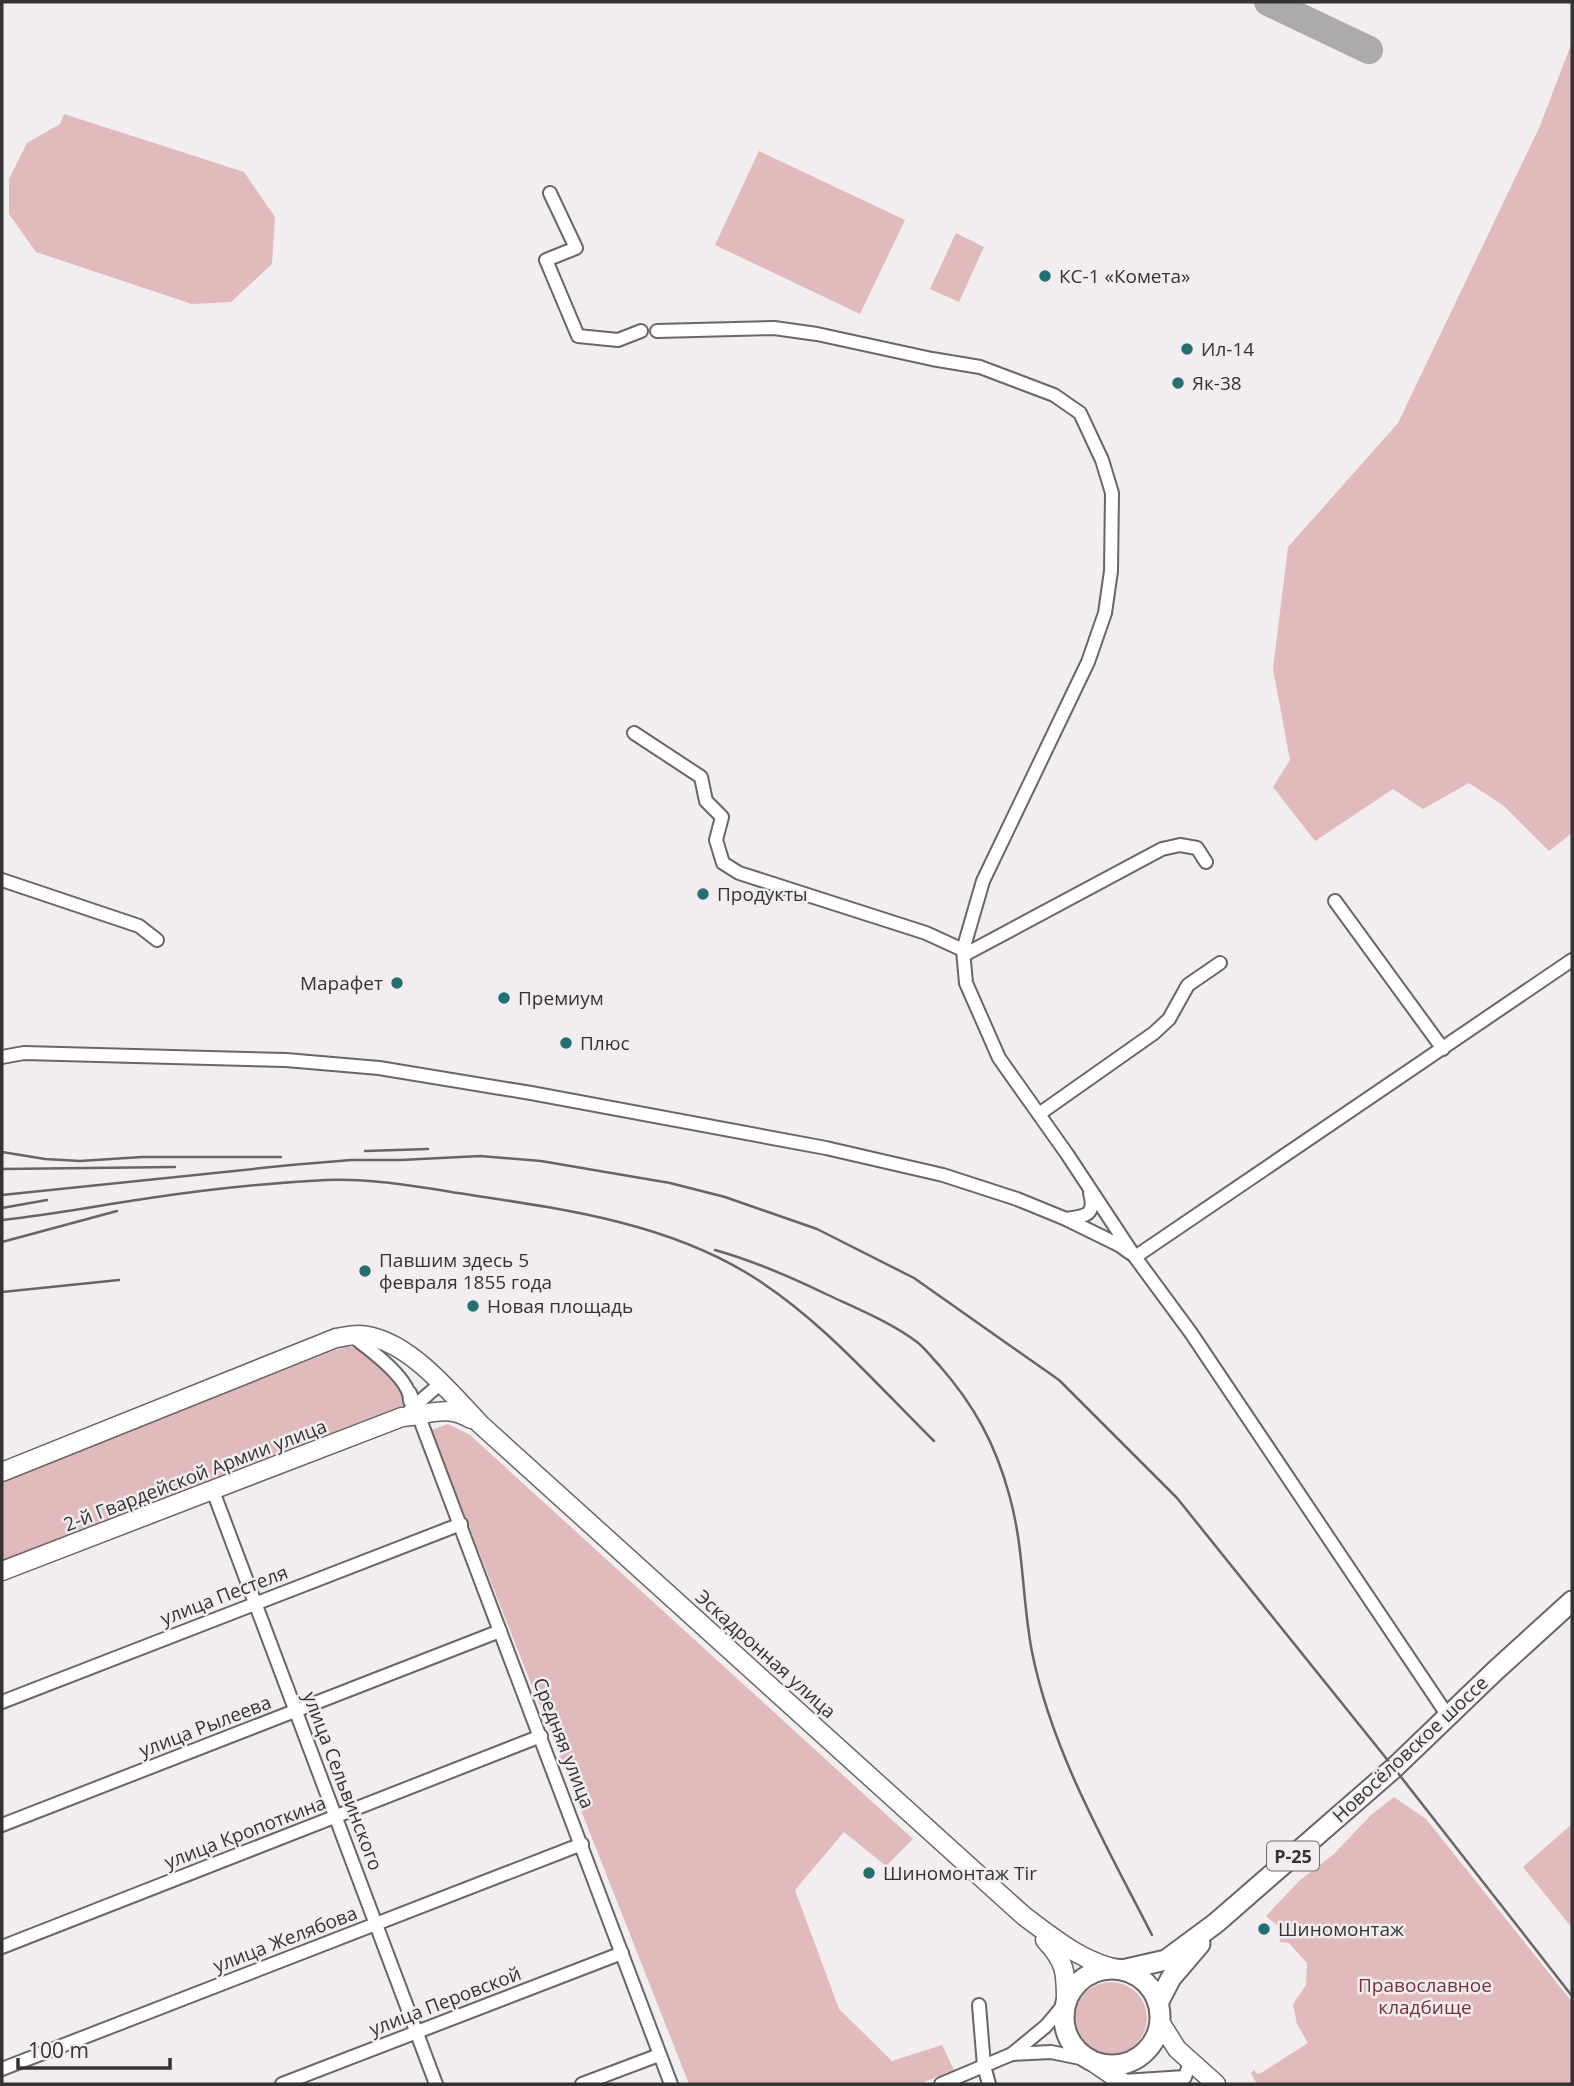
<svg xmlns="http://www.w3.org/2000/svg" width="1574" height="2086" viewBox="0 0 1574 2086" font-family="'Open Sans',sans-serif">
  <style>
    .green { fill: #e1babb }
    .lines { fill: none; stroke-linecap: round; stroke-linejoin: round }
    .taxiway { stroke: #aca9ac; stroke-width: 28 }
    .street-casing { stroke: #696569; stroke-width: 16 }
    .secondary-casing { stroke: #696569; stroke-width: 21 }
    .primary-casing { stroke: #696569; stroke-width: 23 }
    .street { stroke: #fff; stroke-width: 12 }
    .secondary { stroke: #fff; stroke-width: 18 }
    .primary { stroke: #fff; stroke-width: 19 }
    .rail { stroke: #676567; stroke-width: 2.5 }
    .poi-dot { fill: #236f72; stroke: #f1edf1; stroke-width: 2.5 }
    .labels { text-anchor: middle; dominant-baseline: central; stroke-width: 5; stroke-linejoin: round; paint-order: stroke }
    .shield { fill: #f1edf1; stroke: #6d6a6d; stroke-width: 2 }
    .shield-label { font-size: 18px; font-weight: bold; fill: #343234 }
    .poi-label { font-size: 19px; fill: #343234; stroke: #f1edf1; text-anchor: start }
    .street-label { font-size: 19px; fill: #343234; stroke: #f1edf1 }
    .park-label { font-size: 19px; fill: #762f35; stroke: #f1edf1 }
  </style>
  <rect width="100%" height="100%" fill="#f1edf1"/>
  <g class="green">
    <path d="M1572,42V833L1549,851L1504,806L1469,783L1423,809L1393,789L1315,841L1273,787L1290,760L1273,669L1288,547L1398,423L1540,126Z"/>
    <path d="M64,114L244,172L275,217L272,264L231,302L192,304L36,252L9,214V179L27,143L60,124Z"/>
    <path d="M759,151L905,220L860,314L715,245Z"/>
    <path d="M956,233L984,247L959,302L930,289Z"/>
    <path d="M346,1346L360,1349L403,1390V1403L399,1410L2,1562V1481Z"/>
    <path d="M448,1424L470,1435L913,1839L886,1866L844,1832L795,1890L839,2009L892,2061L942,2045L954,2070L919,2084H689L431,1430Z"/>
    <path d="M1394,1797L1426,1819L1572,2002V2084H1257L1251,2073L1254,2070L1257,2074L1261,2073L1308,2043L1297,2024L1293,2004L1306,1985L1307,1963L1289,1943L1280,1942L1278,1926L1266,1916L1299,1881L1334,1854L1371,1815Z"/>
    <path d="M1572,1824V1928L1523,1867Z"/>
    <circle cx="1111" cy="2018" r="36"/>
  </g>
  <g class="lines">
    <path class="taxiway" d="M1268,2L1369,50"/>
    <defs>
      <g id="street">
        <path d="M550,193L576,248L546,260L578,336L618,340L641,331"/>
        <path d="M657,331L774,328L817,334L932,359L980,367L1054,395L1080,413L1102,460L1112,493L1111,571L1105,613L1088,662L983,881L963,950L966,983L999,1058L1067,1154L1135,1257L1191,1333L1448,1716"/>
        <path d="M634,733L701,777L706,801L722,817L716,840L723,863L739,873L926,933L963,950"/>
        <path d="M2,880L139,926L157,940"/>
        <path d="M1335,901L1443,1049"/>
        <path d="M964,955L1162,849L1180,845L1197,848L1206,862"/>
        <path d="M2,1057L24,1053L286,1060L379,1068L531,1093L826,1148L943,1175L1017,1199L1066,1219L1119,1245L1130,1253"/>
        <path d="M1039,1114L1154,1033L1169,1019L1188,985L1220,963"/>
        <path d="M1066,1219C1085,1216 1096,1216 1090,1193"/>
        <path d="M1135,1257L1572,960"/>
        <path d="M352,1336C369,1349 411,1379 410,1401"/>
        <path d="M410,1393L671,2084"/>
        <path d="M410,1410L441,1383"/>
        <path d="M213,1491L436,2084"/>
        <path d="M2,1702L461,1524"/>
        <path d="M2,1825L500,1631"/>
        <path d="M2,1947L541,1736"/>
        <path d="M979,2005L984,2066L989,2084"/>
        <path d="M1012,2054L1046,2026L1066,2002"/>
        <path d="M2,2069L582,1844"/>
        <path d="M1123,2081L1185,2077L1190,2062"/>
        <path d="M282,2084L622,1953"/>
        <path d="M582,2084L659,2055"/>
        <path d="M941,2084L1012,2054L1051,2052L1090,2060"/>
      </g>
      <g id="secondary">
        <path d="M2,1472L336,1338C343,1337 350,1335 358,1335C405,1336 450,1392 480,1424L1024,1916C1055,1939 1083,1963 1122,1970"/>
        <path d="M2,1571L402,1417C430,1415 445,1404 471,1419"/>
        <path d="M1045,1940C1066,1962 1066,1973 1066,2002"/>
        <path d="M1160,2022L1177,2049L1216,2084"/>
        <path d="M1090,2060L1125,2084"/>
      </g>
      <g id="primary">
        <circle cx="1112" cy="2017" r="48"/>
        <path d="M1122,1970L1166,1960L1216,1923L1394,1768L1495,1671L1572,1601"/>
        <path d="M1158,2003L1171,1978L1200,1944"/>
      </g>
    </defs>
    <use href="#street" class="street-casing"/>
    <use href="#secondary" class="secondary-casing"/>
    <use href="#primary" class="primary-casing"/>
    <use href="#street" class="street"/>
    <use href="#secondary" class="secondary"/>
    <use href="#primary" class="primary"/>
    <g class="rail">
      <path d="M365,1151L428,1149"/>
      <path d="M2,1152L45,1159L80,1161L142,1157H281"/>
      <path d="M2,1169L175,1167"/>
      <path d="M2,1195L291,1165L351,1160H401L480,1156L541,1161L670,1183L725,1197L817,1229L914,1278L1059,1380L1177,1498L1394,1768L1572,1996"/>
      <path d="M2,1208L47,1200"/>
      <path d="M2,1220C49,1215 96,1206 143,1199C203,1190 265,1183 326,1180C369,1178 415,1186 458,1193C556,1208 663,1221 750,1275C820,1318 876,1384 934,1441"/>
      <path d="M2,1242L117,1211"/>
      <path d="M715,1250C754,1261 791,1277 828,1295C858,1309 890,1322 917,1342C925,1348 932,1358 939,1365C974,1405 995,1443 1009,1494C1024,1546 1022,1600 1032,1652C1052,1752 1106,1845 1152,1935"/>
      <path d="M2,1292L119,1280"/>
    </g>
  </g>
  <g class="poi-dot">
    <circle cx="1045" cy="276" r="7"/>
    <circle cx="1187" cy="349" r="7"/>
    <circle cx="1178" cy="383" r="7"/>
    <circle cx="703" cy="894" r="7"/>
    <circle cx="397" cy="983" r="7"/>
    <circle cx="504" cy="998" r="7"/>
    <circle cx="566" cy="1043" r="7"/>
    <circle cx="365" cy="1271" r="7"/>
    <circle cx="473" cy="1306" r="7"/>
    <circle cx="869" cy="1873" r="7"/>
    <circle cx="1264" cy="1929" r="7"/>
  </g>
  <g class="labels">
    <rect class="shield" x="1267" y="1841.5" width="52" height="29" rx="5"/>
    <g class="shield-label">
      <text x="1293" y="1856">Р-25</text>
    </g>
    <g class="poi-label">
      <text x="1059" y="276">КС-1 «Комета»</text>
      <text x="1201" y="349">Ил-14</text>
      <text x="1192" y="383">Як-38</text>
      <text x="717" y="894">Продукты</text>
      <text x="383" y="983" text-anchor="end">Марафет</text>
      <text x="518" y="998">Премиум</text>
      <text x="580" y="1043">Плюс</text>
      <text x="379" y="1260">Павшим здесь 5<tspan x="379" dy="22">февраля 1855 года</tspan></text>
      <text x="487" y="1306">Новая площадь</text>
      <text x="883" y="1873">Шиномонтаж Tir</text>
      <text x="1278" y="1929">Шиномонтаж</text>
    </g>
    <g class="street-label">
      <text transform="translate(195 1475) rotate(-21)">2-й Гвардейской Армии улица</text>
      <text transform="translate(224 1595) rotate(-21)">улица Пестеля</text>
      <text transform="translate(766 1654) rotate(42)">Эскадронная улица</text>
      <text transform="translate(205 1726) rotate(-21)">улица Рылеева</text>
      <text transform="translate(564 1743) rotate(69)">Средняя улица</text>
      <text transform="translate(1410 1749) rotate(-43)">Новосёловское шоссе</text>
      <text transform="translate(343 1781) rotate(69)">улица Сельвинского</text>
      <text transform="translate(245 1832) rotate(-21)">улица Кропоткина</text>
      <text transform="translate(285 1939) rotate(-21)">улица Желябова</text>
      <text transform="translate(445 2001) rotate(-21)">улица Перовской</text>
    </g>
    <g class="park-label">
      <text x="1425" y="1985">Православное<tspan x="1425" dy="22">кладбище</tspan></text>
    </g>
  </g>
  <rect width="1574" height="2086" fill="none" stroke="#343234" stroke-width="7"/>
  <path d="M18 2058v10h152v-10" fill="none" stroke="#343234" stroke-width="3.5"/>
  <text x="28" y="2058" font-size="21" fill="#343234" stroke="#f1edf1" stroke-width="5" paint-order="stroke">100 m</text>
</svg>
